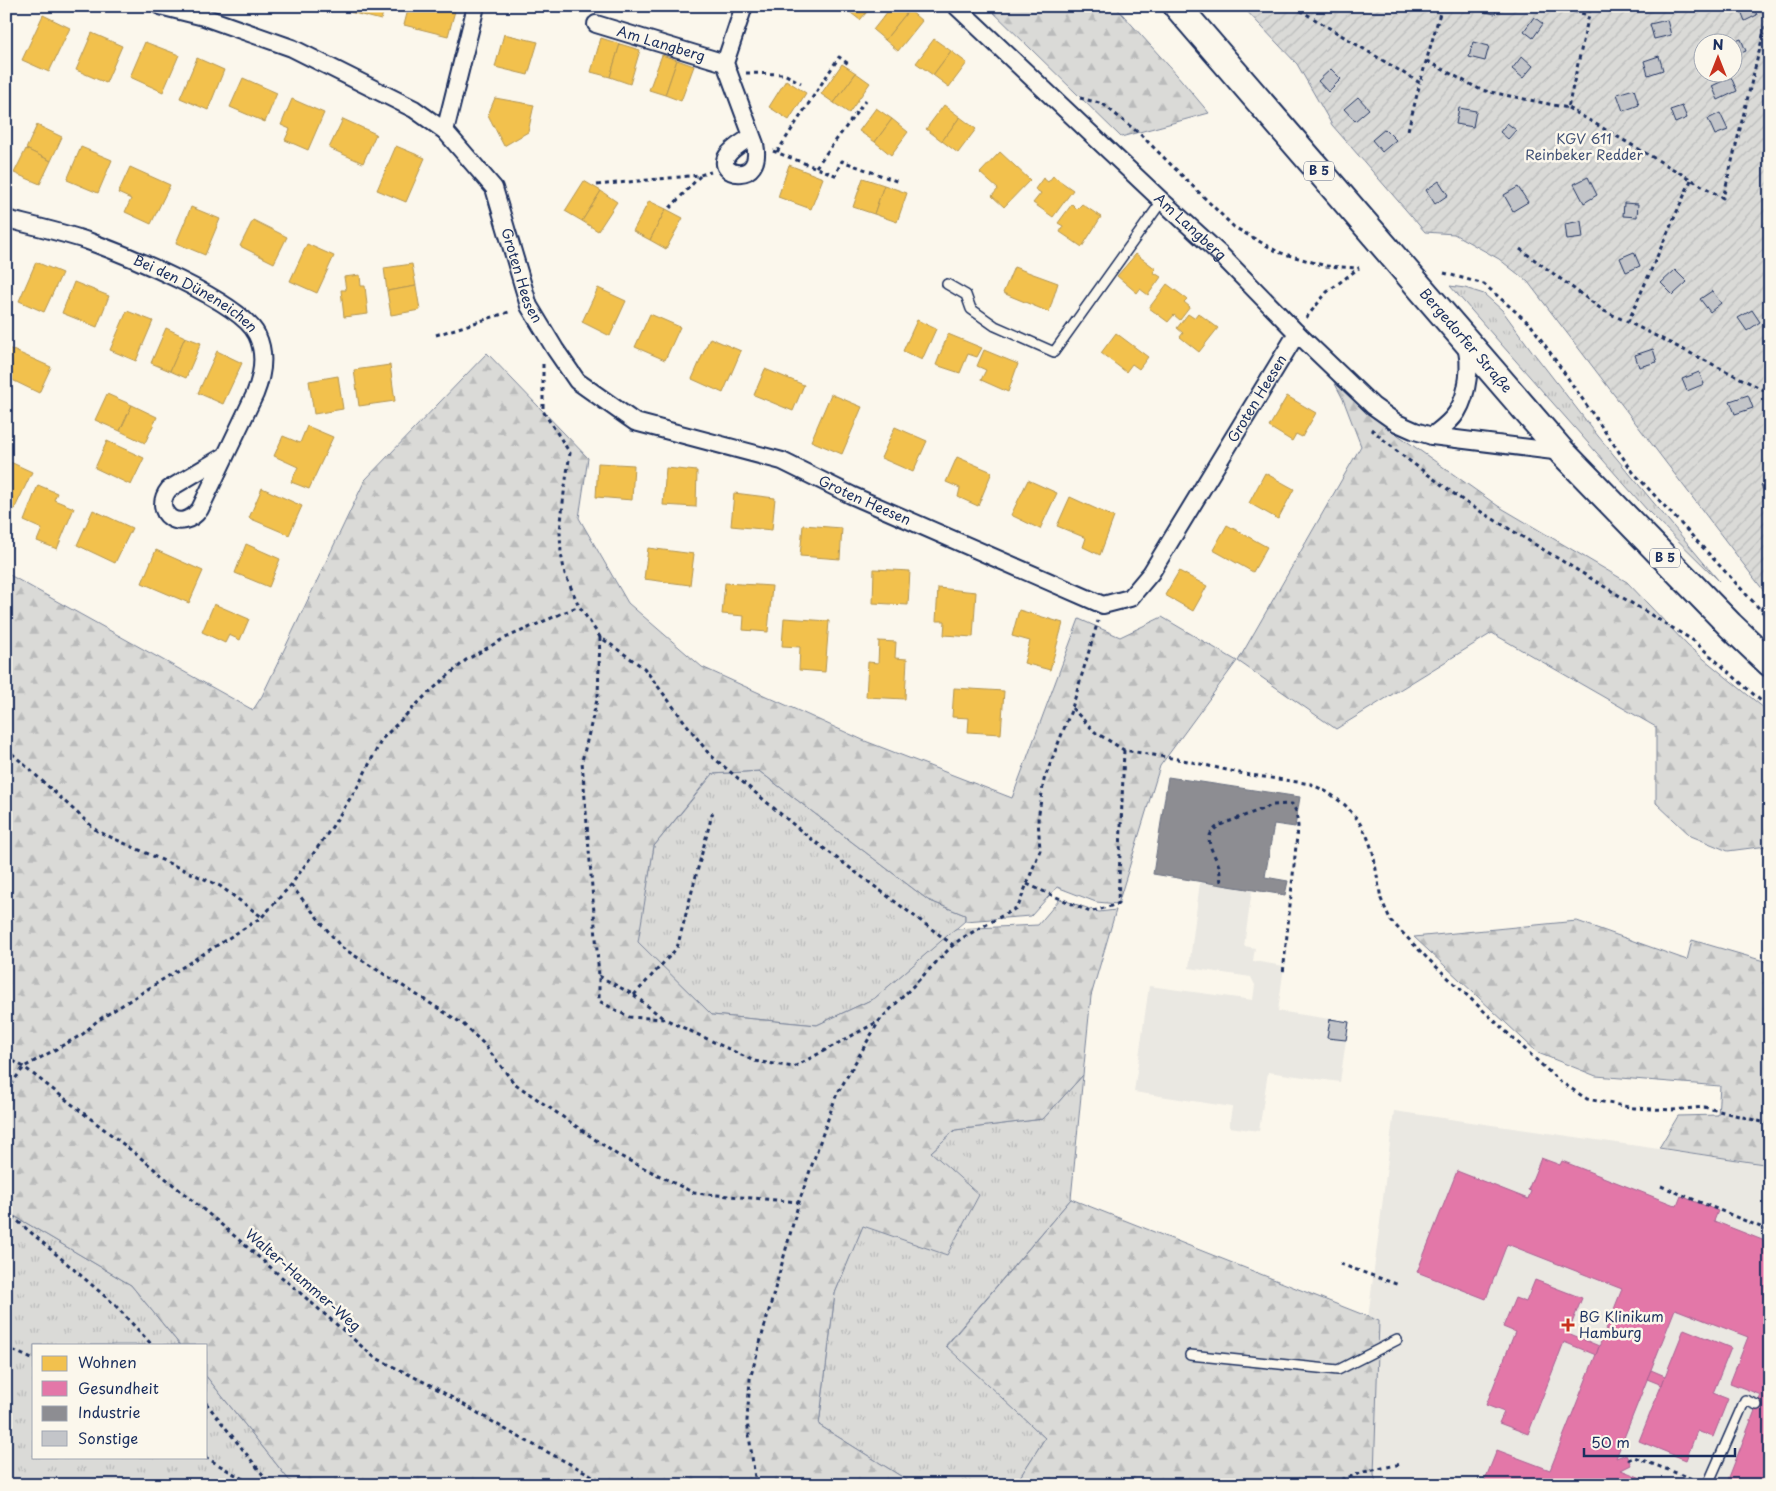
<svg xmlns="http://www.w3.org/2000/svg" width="1776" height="1491" font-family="'Playpen Sans',sans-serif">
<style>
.built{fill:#eae8e2}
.grass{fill:url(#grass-tufts);stroke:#7a849a}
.forest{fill:url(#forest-firs);stroke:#7a849a}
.garden{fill:url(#garden-furrows);stroke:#7a849a;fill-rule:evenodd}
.homes{fill:#f2c14e;stroke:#b29553}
.health{fill:#e377a8;stroke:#a76192}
.industry{fill:#8d8d92;stroke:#6b7182}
.building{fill:#c3c5c9;stroke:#1b2f5e}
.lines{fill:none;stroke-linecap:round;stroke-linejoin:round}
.lane-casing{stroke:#1b2f5e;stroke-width:12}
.street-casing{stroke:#1b2f5e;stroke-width:20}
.primary-casing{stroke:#1b2f5e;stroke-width:30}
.path{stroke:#1b2f5e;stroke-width:3;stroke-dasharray:4 4;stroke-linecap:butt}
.lane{stroke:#fbf7ec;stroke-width:9}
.street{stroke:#fbf7ec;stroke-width:16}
.primary{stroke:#fbf7ec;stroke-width:26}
.poi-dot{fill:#c8321e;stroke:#fbf7ec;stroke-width:2}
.labels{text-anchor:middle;stroke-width:5;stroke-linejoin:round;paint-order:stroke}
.shield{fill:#fbf7ec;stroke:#5e6b89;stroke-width:1}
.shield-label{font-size:12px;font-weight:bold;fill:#1b2f5e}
.street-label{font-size:14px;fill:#1b2f5e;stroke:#fbf7ec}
.park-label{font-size:14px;fill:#415176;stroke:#fbf7ec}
.poi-label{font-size:14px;fill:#1b2f5e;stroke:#fbf7ec;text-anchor:start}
</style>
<defs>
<pattern id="grass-tufts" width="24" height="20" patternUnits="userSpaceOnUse" patternTransform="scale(1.25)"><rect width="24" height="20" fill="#dadad7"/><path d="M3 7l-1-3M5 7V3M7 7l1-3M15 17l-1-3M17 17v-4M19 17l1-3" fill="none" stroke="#babbbb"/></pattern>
<pattern id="forest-firs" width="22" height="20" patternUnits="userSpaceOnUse" patternTransform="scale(1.25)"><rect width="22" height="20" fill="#dadad7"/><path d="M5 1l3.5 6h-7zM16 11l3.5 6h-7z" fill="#babbbb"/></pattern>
<pattern id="garden-furrows" width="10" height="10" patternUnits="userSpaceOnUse" patternTransform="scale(1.25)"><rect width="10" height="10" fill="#dadad7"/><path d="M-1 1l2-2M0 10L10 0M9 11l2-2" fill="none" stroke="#babbbb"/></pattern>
</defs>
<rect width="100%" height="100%" fill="#fbf7ec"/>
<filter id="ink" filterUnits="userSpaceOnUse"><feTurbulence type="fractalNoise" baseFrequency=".02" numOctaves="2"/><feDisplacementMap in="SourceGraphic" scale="10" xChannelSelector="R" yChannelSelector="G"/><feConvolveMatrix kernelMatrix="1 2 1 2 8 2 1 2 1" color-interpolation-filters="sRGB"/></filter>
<g filter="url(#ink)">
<!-- built -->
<g class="built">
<polygon points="1200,882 1252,890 1244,946 1255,948 1253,961 1284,966 1278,1011 1330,1019 1327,1038 1346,1040 1340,1082 1268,1072 1259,1131 1229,1127 1232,1107 1134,1092 1149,986 1253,1000 1255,985 1251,977 1189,968"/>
<polygon points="1394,1111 1770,1165 1770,1485 1347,1485"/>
</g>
<!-- grass -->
<g class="grass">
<polygon points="1450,286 1465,288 1484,294 1502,310 1532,351 1598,436 1719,581 1647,510"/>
<polygon points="759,771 928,900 965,915 965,921 875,998 817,1025 712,1015 637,942 654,846 713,774"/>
<polygon points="1083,1075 1071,1199 946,1345 1045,1438 1015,1485 915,1485 819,1425 835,1293 863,1225 931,1152 955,1130 1043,1119"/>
<polygon points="6,1211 131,1285 180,1345 34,1345 34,1457 206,1457 206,1376 289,1480 296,1485 6,1485"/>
</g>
<!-- forest -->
<g class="forest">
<polygon points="987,6 1115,6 1177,75 1209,113 1121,137"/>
<polygon points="487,353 588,458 579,518 628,603 702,667 865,741 1012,798 1079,619 1120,637 1162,617 1237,661 1160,766 1118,904 1096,902 1057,887 1031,916 965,921 965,915 928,900 759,771 712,774 654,846 638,942 712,1015 817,1025 875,998 955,929 1038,925 1060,899 1099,912 1116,910 1091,996 1083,1075 1043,1119 955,1130 931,1152 979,1195 947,1255 863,1226 835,1293 819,1425 915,1485 296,1485 289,1480 206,1376 206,1345 180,1345 131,1285 6,1211 6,573 253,710 262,696 365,480"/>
<polygon points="1333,380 1398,435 1498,506 1627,582 1688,646 1770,713 1770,847 1767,846 1728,851 1691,836 1656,803 1656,727 1492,633 1336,729 1238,661 1361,446 1343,399"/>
<polygon points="1577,921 1687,960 1692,940 1764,961 1770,966 1770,1165 1659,1148 1678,1116 1718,1115 1720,1086 1596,1076 1538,1053 1414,937"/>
<polygon points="1071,1199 1379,1321 1374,1475 1377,1485 1015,1485 1045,1438 946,1346"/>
</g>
<!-- garden -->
<path class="garden" d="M1242,6H1770V599L1528,282L1499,259L1454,234L1425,232L1332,125L1297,64ZM1704,42H1734V72H1704Z"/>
<!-- homes -->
<g class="homes">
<polygon points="352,6 385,6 381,20 350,12"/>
<polygon points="409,6 438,6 455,11 448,36 404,25"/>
<polygon points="850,6 872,6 860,20 847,10"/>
<polygon points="892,6 904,6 909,10 885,40 873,30"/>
<polygon points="909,10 922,21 898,51 885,40"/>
<polygon points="43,15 70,28 49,72 22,60"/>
<polygon points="92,33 122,46 106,83 76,70"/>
<polygon points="504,34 538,42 528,75 495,67"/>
<polygon points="601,38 620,44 610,77 591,72"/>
<polygon points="934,39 951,51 933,75 916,63"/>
<polygon points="145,42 179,55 163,92 130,77"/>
<polygon points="620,44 640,50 630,84 610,77"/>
<polygon points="951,51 967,63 949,87 933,75"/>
<polygon points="662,55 677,60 665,95 649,90"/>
<polygon points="197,58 224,70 208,110 180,98"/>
<polygon points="677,60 694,66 681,101 665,95"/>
<polygon points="842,64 856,73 834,103 821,94"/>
<polygon points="856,73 870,83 849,113 834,103"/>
<polygon points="243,78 277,93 265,122 230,107"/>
<polygon points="786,80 806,93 789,120 769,107"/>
<polygon points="495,98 534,105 528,132 504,146 488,115"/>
<polygon points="292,99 324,113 308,150 285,140 290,129 281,125"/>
<polygon points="944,105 960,117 942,141 926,129"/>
<polygon points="876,108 892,119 875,142 859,131"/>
<polygon points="960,117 976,129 958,153 942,141"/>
<polygon points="343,119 376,134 363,163 329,148"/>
<polygon points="892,119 908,132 891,155 875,142"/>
<polygon points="37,125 62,137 51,161 26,149"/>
<polygon points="396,146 425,158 406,202 377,190"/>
<polygon points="81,147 112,160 98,193 67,180"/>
<polygon points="26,149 51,161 40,184 14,173"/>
<polygon points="1000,152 1030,180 1004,207 992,196 998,189 980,173"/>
<polygon points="789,165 823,178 811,209 778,197"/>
<polygon points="130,167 170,185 151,224 125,212 131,199 118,193"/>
<polygon points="1053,176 1073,190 1053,217 1033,203 1041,193 1035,189 1043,178 1048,182"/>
<polygon points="863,178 884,185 874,214 853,207"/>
<polygon points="584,181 601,191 582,221 565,211"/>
<polygon points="884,185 907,193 897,222 874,214"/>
<polygon points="601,191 617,202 598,231 582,221"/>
<polygon points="649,201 666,209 650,240 633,231"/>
<polygon points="1072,204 1077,209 1082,204 1101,217 1082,247 1060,232 1063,226 1058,223"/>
<polygon points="191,207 220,219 205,255 176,243"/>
<polygon points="666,209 683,218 666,249 650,240"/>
<polygon points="253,220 287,237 274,263 240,246"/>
<polygon points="307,244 334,256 317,293 290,281"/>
<polygon points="1136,254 1156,269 1153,272 1161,277 1148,295 1140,289 1137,293 1117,276"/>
<polygon points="36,262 62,273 44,312 19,301"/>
<polygon points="412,264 416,286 387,291 384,268"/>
<polygon points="1014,267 1058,283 1049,312 1003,293"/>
<polygon points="360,275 361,286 365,286 368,314 344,317 341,290 346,290 344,277"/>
<polygon points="74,282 109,296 97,327 62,313"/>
<polygon points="1167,284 1187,299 1184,302 1190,307 1180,320 1174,315 1168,322 1149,308"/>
<polygon points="416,286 420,310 391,315 387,291"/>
<polygon points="598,288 626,301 610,336 582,322"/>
<polygon points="127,311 153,321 136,361 110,350"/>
<polygon points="1198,313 1218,328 1199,352 1180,337 1183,333 1177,328 1188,314 1194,318"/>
<polygon points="650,314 680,327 665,360 635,347"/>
<polygon points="917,320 936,329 922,360 903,351"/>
<polygon points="166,328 185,337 170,371 151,363"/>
<polygon points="1116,333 1148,357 1139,369 1132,364 1126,372 1101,353"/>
<polygon points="948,334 982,348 977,357 968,354 960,373 936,365"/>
<polygon points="185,337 201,343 186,378 170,371"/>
<polygon points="710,338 741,351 723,393 692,379"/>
<polygon points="6,347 51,367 39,393 6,377"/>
<polygon points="984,350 1018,364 1008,392 981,380 986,370 977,366"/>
<polygon points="217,351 242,363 223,404 198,393"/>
<polygon points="390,365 395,401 359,406 354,370"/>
<polygon points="765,369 804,385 793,411 754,395"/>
<polygon points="338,376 343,409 314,414 309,381"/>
<polygon points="107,394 132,405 120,431 95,420"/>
<polygon points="831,394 862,407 842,454 811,441"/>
<polygon points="1287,396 1316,413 1302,437 1296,434 1292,441 1269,427"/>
<polygon points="132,405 157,417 145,443 120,431"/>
<polygon points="307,426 333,437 309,489 291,482 298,467 274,456 283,436 300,443"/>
<polygon points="895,427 927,441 913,472 881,458"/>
<polygon points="107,441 144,458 131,485 95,468"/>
<polygon points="957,457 992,472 978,506 958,497 960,488 946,482"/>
<polygon points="6,460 32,472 14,510 6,506"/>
<polygon points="598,463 634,465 632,500 596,497"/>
<polygon points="666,468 697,471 696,507 663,505"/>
<polygon points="1265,473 1294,489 1278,519 1249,503"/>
<polygon points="1028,480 1057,493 1040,529 1011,515"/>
<polygon points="38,485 57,493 54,500 74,508 57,549 37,541 42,529 24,521"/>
<polygon points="262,488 302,506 289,535 249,518"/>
<polygon points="734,493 775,498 772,530 731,526"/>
<polygon points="1070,497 1114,517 1100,555 1083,547 1086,538 1057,526"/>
<polygon points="93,510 132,528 115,563 77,545"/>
<polygon points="803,525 842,528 840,559 800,556"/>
<polygon points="1227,525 1267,547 1253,572 1213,550"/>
<polygon points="246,544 280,559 269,587 235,573"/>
<polygon points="648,548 694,554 690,585 644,579"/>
<polygon points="156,550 203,571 189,603 142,583"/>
<polygon points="874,569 910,571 908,605 873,603"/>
<polygon points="1179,571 1207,586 1193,611 1165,595"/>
<polygon points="725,583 772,586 768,632 743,630 744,616 722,614"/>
<polygon points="938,588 976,592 973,637 944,635 945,621 936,621"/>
<polygon points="214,604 249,619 240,640 229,635 225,643 202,632"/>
<polygon points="1019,610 1063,623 1050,670 1024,663 1030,641 1012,636"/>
<polygon points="784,618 829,621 825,672 799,670 800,647 782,646"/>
<polygon points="879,641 896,642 895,658 907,659 905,699 866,697 868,662 878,663"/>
<polygon points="954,688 1004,691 1001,734 968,732 969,718 952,717"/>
</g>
<!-- health -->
<g class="health">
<polygon points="1541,1158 1560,1165 1562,1161 1677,1206 1681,1196 1718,1211 1714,1221 1770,1243 1770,1485 1726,1485 1761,1395 1730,1383 1748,1337 1675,1309 1616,1458 1626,1454 1631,1465 1621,1470 1659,1485 1483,1485 1497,1450 1550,1470 1622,1289 1507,1244 1486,1299 1417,1272 1457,1171 1528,1199 1531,1191 1528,1190"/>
<polygon points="1535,1280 1582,1298 1568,1333 1599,1346 1596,1355 1564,1342 1528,1434 1499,1423 1504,1412 1486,1405 1515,1332 1503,1327 1515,1298 1526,1302"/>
<polygon points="1684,1329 1731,1348 1713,1393 1728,1399 1713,1437 1697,1431 1686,1460 1639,1441"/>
<polygon points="1651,1370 1665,1376 1662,1385 1647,1379"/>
</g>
<!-- industry -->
<polygon class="industry" points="1168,777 1300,797 1295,827 1274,824 1265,877 1288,881 1285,895 1153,874"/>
<!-- building -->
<g class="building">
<polygon points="1482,6 1497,6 1495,14 1481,11"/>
<polygon points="1739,6 1753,6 1757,15 1745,21"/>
<polygon points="1534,17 1543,24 1533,38 1524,31"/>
<polygon points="1667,20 1671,35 1654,39 1650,24"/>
<polygon points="1741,39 1746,51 1734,56 1733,42"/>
<polygon points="1473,42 1489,46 1485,61 1469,57"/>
<polygon points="1522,56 1533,66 1523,78 1512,69"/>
<polygon points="1659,56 1663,70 1648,75 1644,61"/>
<polygon points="1331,69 1341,79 1328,92 1318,81"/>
<polygon points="1731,77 1737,91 1718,100 1712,86"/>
<polygon points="1634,89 1639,105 1623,111 1617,94"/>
<polygon points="1358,97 1369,109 1355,121 1344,109"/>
<polygon points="1682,106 1687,118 1675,123 1670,110"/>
<polygon points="1459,108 1476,111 1473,127 1456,124"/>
<polygon points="1720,113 1728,130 1715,135 1708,119"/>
<polygon points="1507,123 1516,130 1508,139 1500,132"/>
<polygon points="1385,129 1396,140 1382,152 1372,140"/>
<polygon points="1588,177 1597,195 1584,203 1574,184"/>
<polygon points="1439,181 1448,195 1435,204 1426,190"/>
<polygon points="1518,187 1528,202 1513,211 1504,195"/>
<polygon points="1624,203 1638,204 1637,217 1623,216"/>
<polygon points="1581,221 1583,238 1567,240 1565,224"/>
<polygon points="1634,252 1640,266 1626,272 1620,258"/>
<polygon points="1675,270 1687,282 1673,295 1661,283"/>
<polygon points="1712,291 1721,303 1710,312 1700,299"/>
<polygon points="1752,310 1760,322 1747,331 1738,318"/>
<polygon points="1653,349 1657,362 1639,367 1635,355"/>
<polygon points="1699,372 1704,384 1687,391 1682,379"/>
<polygon points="1748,395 1753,408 1735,414 1730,401"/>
<polygon points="1770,479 1770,497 1768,498 1761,485"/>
<polygon points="1330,1019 1349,1022 1346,1040 1327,1038"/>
</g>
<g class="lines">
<defs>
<g id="lane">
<polyline points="947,284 966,295 971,309 995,326 1054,352 1162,201"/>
<polyline points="1190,1355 1338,1370 1397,1340"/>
<polyline points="1708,1484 1745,1400 1757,1405"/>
</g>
<g id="street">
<path id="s1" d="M160,6L204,17L292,48L414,109L445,131L494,188L529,306L555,349L577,381L635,422L782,461L851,495L1103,605L1130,598L1151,573L1297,333"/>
<path d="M744,6L725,63L755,144C764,186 714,176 727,156C733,147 744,142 752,136"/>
<path id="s2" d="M956,6L1162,201L1220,254L1297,333L1373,406L1397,423L1415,431L1432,436L1562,452"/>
<path id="s3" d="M596,24L725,63"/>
<polyline points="445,131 476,6"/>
<path id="s4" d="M6,219C34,226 61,232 88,241C124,254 241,301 257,335C266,354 263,374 255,394L200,509C181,535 150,513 169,489L226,455"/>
<path d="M1432,436C1441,429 1451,422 1457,412C1468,394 1472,363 1465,344"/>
</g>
<g id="primary">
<path id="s5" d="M1177,6L1562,452L1730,625L1770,663"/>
</g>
</defs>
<!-- lane casing -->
<use href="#lane" class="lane-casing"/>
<!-- street casing -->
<use href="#street" class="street-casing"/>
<!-- primary casing -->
<use href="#primary" class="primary-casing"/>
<!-- path -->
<g class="path">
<polyline points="917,6 922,11"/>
<polyline points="1293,6 1420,83 1442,6"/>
<polyline points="1550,6 1589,15"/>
<polyline points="1427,61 1481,90 1568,108 1591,6"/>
<polyline points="746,73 784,74 801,83"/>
<polyline points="1080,98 1103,104 1141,135 1234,227 1278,252 1326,266 1359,268"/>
<polyline points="1568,108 1723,198 1770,7"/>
<polyline points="1408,130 1420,83"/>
<polyline points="773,151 835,175 842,161 899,182"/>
<polyline points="777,152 839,57 850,65"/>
<polyline points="816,167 866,100"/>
<polyline points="1691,180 1628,322 1770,393"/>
<polyline points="597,185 700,175 711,172"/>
<polyline points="670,208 700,176"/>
<polyline points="1520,249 1604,311 1628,322"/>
<polyline points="1444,273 1484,284 1531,325 1633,472 1770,620"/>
<polyline points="1306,318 1327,292 1359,268"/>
<polyline points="436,335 512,311"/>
<polyline points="543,364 543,411 570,453 564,493 560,532 561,554 565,574 579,606 600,637 644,668 709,754 806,835 953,945 962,938 1018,907 1040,850 1038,819 1044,780 1072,708 1098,621"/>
<polyline points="1371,429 1399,453 1465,502 1694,641 1770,709"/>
<polyline points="1761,610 1770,594"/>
<polyline points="600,637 598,696 582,761 599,976 599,1001 629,1017 665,1019 754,1061 794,1067 879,1021"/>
<polyline points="1072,708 1095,732 1124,750 1183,760 1244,774 1311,784 1329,793 1345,805 1358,820 1367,836 1373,852 1381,899 1391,921 1428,959 1558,1080 1587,1099 1634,1108 1672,1110 1704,1107 1770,1124"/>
<polyline points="6,748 97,831 220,886 262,917"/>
<path d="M1221,882C1220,877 1220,871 1219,866C1213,850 1200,837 1220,825L1273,805L1292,804L1296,811L1298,826L1283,974"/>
<polyline points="1027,884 1090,912 1118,904 1124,750"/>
<polyline points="291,885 341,947 463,1024 483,1043 514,1083 616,1154 694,1193 799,1202"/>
<polyline points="599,976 634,995 664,1019"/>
<polyline points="634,995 677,948 713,811"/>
<polyline points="6,1057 24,1067 136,1154 216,1220 374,1357 434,1387 515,1435 610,1485"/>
<polyline points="6,1091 24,1067 83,1034 97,1021 262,917 291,885 330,830 358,786 382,739 425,696 466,660 503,639 579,606"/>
<polyline points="1661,1186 1770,1231"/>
<polyline points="6,1211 114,1304 152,1345"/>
<polyline points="1340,1264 1399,1285"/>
<polyline points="6,1347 34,1360"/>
<polyline points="206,1403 271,1485"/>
<polyline points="205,1457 253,1485"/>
<polyline points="1628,1460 1634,1457 1695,1480"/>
<polyline points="756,1485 747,1421 750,1379 799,1202 836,1096 879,1021 953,945"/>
<polyline points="1326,1485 1364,1472 1401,1464"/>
</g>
<!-- lane -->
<use href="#lane" class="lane"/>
<!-- street -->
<use href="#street" class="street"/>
<!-- primary -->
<use href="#primary" class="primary"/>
</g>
</g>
<!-- markers -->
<path class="poi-dot" d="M1565.5 1317.5h5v5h5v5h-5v5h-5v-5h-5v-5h5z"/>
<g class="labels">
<!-- shield labels -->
<g class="shield">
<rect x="1304" y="161.5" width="30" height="19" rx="4"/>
<rect x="1650" y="548.5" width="30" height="19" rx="4"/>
</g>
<g class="shield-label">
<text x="1319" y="175">B 5</text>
<text x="1665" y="562">B 5</text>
</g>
<!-- street labels -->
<g class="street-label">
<text dy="5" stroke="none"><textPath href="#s3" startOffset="68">Am Langberg</textPath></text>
<text dy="5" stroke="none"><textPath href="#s2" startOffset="322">Am Langberg</textPath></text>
<text dy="5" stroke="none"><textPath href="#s1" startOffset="480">Groten Heesen</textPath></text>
<text dy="5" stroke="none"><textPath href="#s4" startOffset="205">Bei den Düneneichen</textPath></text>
<text dy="5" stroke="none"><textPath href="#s5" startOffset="442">Bergedorfer Straße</textPath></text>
<text dy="5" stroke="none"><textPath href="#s1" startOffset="1440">Groten Heesen</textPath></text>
<text dy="5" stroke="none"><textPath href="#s1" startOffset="915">Groten Heesen</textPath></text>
<text transform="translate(303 1280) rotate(41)" y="5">Walter-Hammer-Weg</text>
</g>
<!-- park labels -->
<g class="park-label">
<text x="1584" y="144">KGV 611<tspan x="1584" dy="16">Reinbeker Redder</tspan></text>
</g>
<!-- poi labels -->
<g class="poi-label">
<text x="1579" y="1322">BG Klinikum<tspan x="1579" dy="16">Hamburg</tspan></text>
</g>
</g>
<!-- margin -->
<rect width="1776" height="1491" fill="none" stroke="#fbf7ec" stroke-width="25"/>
<rect x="12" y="12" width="1751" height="1466" fill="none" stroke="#1b2f5e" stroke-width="2" filter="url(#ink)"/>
<!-- legend -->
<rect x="32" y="1344" width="175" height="115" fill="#fbf7ec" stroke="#a1a7b3"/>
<rect x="42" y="1356" width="25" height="15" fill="#f2c14e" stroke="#a1a7b3"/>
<text x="78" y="1368" font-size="15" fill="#1b2f5e">Wohnen</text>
<rect x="42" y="1381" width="25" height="15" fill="#e377a8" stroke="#a1a7b3"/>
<text x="78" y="1394" font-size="15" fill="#1b2f5e">Gesundheit</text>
<rect x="42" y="1406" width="25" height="15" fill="#8d8d92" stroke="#a1a7b3"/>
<text x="78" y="1418" font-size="15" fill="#1b2f5e">Industrie</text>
<rect x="42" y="1431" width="25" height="15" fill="#c3c5c9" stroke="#a1a7b3"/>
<text x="78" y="1444" font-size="15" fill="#1b2f5e">Sonstige</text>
<!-- north arrow -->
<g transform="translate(1718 58)"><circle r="24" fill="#fbf7ec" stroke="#a1a7b3"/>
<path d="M0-4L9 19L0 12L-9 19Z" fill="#c8321e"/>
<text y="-8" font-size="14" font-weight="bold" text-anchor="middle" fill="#1b2f5e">N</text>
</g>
<!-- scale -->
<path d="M1584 1448v8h151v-8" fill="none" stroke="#1b2f5e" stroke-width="2.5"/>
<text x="1591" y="1448" font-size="15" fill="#1b2f5e" stroke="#fbf7ec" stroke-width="4" paint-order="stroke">50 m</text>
</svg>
